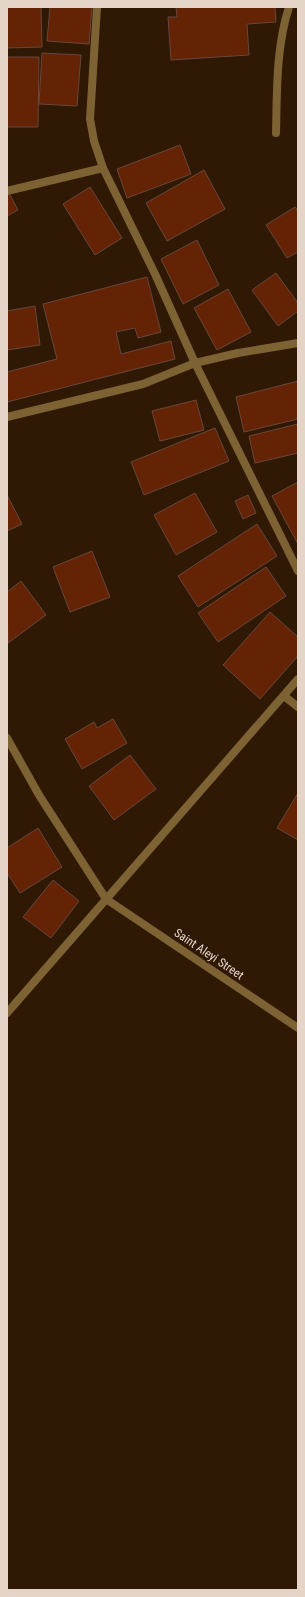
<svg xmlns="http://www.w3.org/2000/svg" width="305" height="1597" font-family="'Roboto Condensed',sans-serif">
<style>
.building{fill:#652305;stroke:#67473c}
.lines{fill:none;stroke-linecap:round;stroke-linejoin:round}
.minor{stroke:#7d6233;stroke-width:8}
.labels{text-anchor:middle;stroke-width:4;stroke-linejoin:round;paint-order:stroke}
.street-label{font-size:12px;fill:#e5d5c9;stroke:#2f1904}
</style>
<rect width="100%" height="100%" fill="#2f1904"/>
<!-- building -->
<g class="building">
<polygon points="7,7 41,7 42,47 7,48"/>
<polygon points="50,7 92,7 89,44 47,41"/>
<polygon points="176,7 275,7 276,22 247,24 249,55 171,60 168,17 177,17"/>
<polygon points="42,53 81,55 77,106 39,104"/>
<polygon points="7,57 39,57 38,127 7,127"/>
<polygon points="180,145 191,174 127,198 117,169"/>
<polygon points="204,170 225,209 167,241 146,203"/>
<polygon points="90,187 122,238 95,255 63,204"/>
<polygon points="7,193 9,193 18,210 7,216"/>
<polygon points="295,207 298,211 298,252 287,258 266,225"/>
<polygon points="197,240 219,285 183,304 161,259"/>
<polygon points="276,273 298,303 298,311 278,326 252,290"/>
<polygon points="147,277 161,332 138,338 135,328 116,332 121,354 171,341 175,359 7,402 7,372 57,359 43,304"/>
<polygon points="228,289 251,332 217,350 194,308"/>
<polygon points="35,306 40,345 7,350 7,311"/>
<polygon points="298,381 298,419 244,432 236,397"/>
<polygon points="196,400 204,430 160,441 152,411"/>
<polygon points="298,424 298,453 255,463 249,436"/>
<polygon points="215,428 229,461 144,495 131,462"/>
<polygon points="298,482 298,544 272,496"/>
<polygon points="195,493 217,532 176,555 154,515"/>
<polygon points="7,495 22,524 7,531"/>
<polygon points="248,495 256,513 243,519 235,501"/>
<polygon points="257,524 277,556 198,607 178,576"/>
<polygon points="92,551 110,597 70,612 53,567"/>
<polygon points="266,567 286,596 218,642 198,613"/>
<polygon points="21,581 46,615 8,643 7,592"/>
<polygon points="270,612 298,637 298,656 260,699 223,665"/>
<polygon points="113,719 127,743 82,769 65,739 94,722 97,728"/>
<polygon points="130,755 156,789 114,820 89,786"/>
<polygon points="298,793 298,840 277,828"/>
<polygon points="38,828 62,867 20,893 7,873 7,848"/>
<polygon points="53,880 79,901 51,938 23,917"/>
</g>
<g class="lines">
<!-- minor -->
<g class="minor">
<polyline points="97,7 90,119 94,141 103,168 155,274 195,363 298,571"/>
<path d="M276,133C277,92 276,47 289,7"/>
<polyline points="7,191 103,168"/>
<polyline points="7,417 143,384 195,363 238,353 298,343"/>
<polyline points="284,696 298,707"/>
<polyline points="7,738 39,795 106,899 298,1028"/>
<polyline points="7,1013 298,679"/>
</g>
</g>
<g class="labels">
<!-- street labels -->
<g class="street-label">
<text transform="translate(209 954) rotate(34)" y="4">Saint Aleyi Street</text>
</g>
</g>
<!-- border -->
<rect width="305" height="1597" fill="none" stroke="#e5d5c9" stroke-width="16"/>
</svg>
